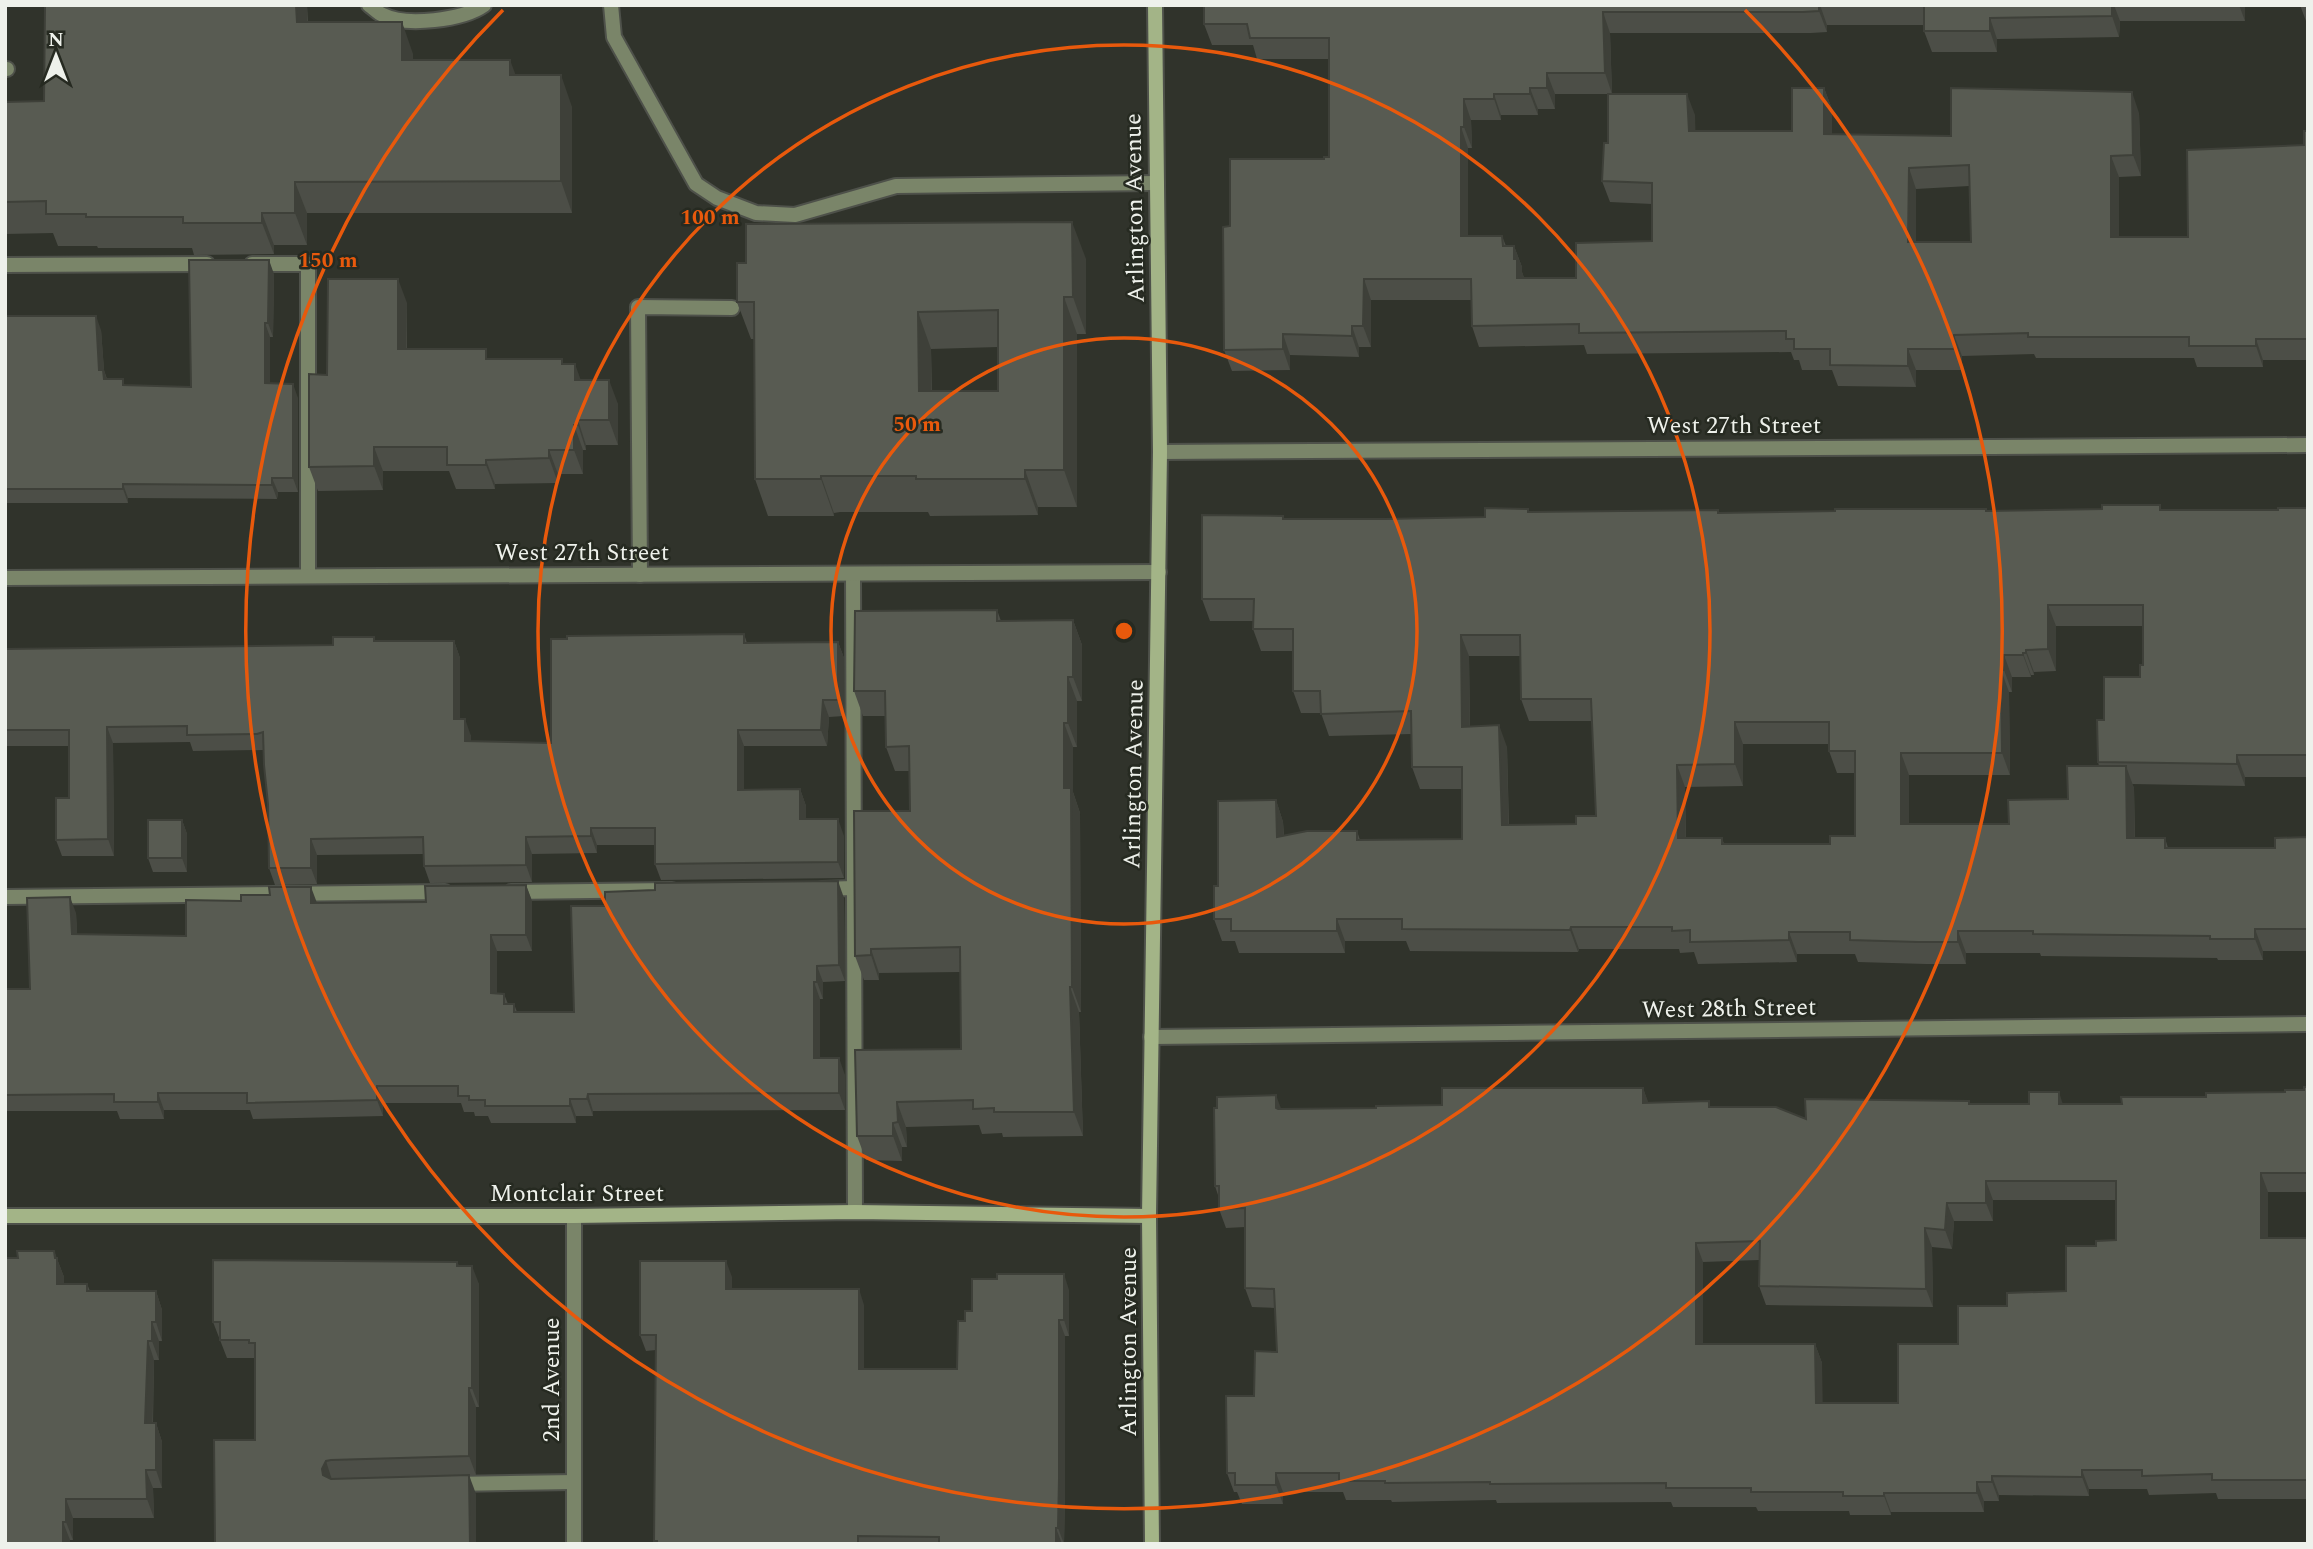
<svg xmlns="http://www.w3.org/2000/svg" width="2313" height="1549" font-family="Spectral,serif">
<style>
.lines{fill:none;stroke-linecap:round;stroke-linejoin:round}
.lane-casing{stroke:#4e514a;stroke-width:18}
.street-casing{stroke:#4e514a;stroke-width:18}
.secondary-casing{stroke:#4e514a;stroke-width:18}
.lane{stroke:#7a8569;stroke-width:14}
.street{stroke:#7a8569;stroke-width:14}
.secondary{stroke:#a3b487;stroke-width:14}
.wall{fill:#4c4e47;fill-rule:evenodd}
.shaded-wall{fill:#3e4039}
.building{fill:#585b52;stroke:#3e4039;stroke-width:2;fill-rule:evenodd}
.ring{fill:none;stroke:#e8590c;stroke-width:3.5}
.labels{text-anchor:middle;stroke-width:5;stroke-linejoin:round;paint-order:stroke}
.street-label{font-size:24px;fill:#eef1eb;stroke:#262a21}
.centre{fill:#e8590c;stroke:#262a21;stroke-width:3.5}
.ring-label{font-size:21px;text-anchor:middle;font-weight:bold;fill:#e8590c;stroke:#262a21;stroke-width:5;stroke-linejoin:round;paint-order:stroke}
</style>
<rect width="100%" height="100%" fill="#30332b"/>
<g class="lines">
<defs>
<g id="lane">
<path d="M369,5C374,8 378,13 383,15C406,27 463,20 484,5"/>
<polyline points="611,5 614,37 696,184 717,198 756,213 795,215 896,186 1157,183"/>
<polyline points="5,69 7,69"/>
<polyline points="252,264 308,264 308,576"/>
<polyline points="5,265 207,264"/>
<polyline points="853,574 855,1212"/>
<polyline points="640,575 638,307 732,308"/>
<polyline points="822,889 853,888"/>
<polyline points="511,892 672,890"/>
<polyline points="5,897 445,892"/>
<polyline points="453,1484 574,1482"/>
</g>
<g id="street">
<polyline points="1160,452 2308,445"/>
<polyline points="5,578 1159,572"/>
<polyline points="1151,1037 2308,1024"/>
<polyline points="574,1544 574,1216"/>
</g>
<g id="secondary">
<polyline points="5,1216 574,1216 855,1212 1149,1216"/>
<polyline points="1152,1544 1149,1216 1160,452 1155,5"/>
</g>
</defs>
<!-- lane casing -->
<use href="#lane" class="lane-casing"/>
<!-- street casing -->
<use href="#street" class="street-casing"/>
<!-- secondary casing -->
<use href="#secondary" class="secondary-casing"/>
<!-- lane -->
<use href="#lane" class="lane"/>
<!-- street -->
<use href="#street" class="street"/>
<!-- secondary -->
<use href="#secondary" class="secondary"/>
</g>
<!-- wall -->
<g class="wall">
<polygon points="45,5 307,5 308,22 413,54 413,60 515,75 572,107 572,213 307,213 307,245 274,245 274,254 194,255 192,248 98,248 97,246 58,246 53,233 5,234 5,102 44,101"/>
<path d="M1204,5H2245V21H2120L2119,37L1997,39V52H1932L1924,31V25H1827V32L1811,33H1610L1612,94L1695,115V131H1792L1824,88L1832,109V134L1951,136L2139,113L2141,176L2119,177V237H2188L2304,145L2308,131V360H2263V367H2197L2194,358H2036L2034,354L1962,356V370H1916V387L1838,386L1832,370H1802L1799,360H1794L1791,352L1587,354L1584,345L1479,347L1472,326L1471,300H1371V347H1359V357L1290,355V370L1232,371L1224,350L1230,226L1324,159L1329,157V59H1257L1253,45H1212L1204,24ZM1555,94H1608V143L1602,181L1610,202L1652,204V241L1576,278H1524L1522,272V267L1514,246H1506L1502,236H1468V148H1472L1471,120H1501V115H1538V109H1555ZM1969,186L1971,242H1916V189Z"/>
<polygon points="2300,5 2308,5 2308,21 2306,21"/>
<path d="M1086,259V334H1077V507H1038V515L930,516L928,512H840L834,513V516H768L755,479L754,339H751L737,302ZM998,347V391H932L931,349Z"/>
<polygon points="274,274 273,337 270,337 270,383 298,398 298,492 278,492 277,499 128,498 128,503 5,503 5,316 101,330 104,370 107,379 126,385 191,387"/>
<polygon points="407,303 407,349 490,359 564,364 580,380 618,404 618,445 586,445 586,450 583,450 583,474 558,474 558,483 495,484 495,489 456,489 449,471 383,471 383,490 318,491 309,467 327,375"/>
<path d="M2308,508V777H2245V786L2132,784L2134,788L2135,838H2165L2168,848H2275L2308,837V951H2263V960H2218L2217,958L2041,956L2040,953H1966V964H1926L1858,962L1855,954H1797V962L1698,964L1694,952L1680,953L1679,949H1579L1578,952L1410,951L1406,941H1345V953H1239L1235,941H1222L1214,919L1218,886L1276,800L1283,822L1284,835L1357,831L1360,840L1462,839V789H1420L1412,767L1411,734L1329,736L1321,713H1301L1293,691V651H1261L1253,629V621H1210L1202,599L1283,519H1385L1485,517L1529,512L1719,513L1986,509L1987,511L2278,510ZM2056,626H2143V665L2140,677L2098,762L2099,766L2068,799L2009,824H1909V775H2010L2009,692H2012V677H2031V675H2034V672L2056,671ZM1469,656H1521V699L1529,721H1592L1596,816L1576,824L1509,825L1507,747L1470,727ZM1743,744H1829V751L1837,773H1855V836L1830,844H1724L1722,838H1686L1685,787L1743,786Z"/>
<polygon points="997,610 1001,621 1073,620 1082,645 1082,701 1077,701 1077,747 1073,747 1073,792 1080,813 1081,1012 1079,1012 1083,1136 1003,1137 1002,1133 982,1134 979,1125 906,1127 907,1147 902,1147 902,1161 866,1160 857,1136 961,1049 960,972 879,973 879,980 864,980 855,956 910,811 909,771 895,771 886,747 886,716 863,716 854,691"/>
<polygon points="744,634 747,643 838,642 844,658 844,716 829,717 827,746 744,746 744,790 800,789 806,806 806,819 844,836 844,878 661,880 655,864 655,845 597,845 597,853 532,854 532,882 430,883 424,866 424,854 317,855 317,884 275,885 269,868 268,804 263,750 193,751 190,742 113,743 114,856 62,856 56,840 69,798 69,746 5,746 5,649 333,645 374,637 375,641 454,641 460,658 460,719 471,736 471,741 551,743"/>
<polygon points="182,820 187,834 187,872 153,872 148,858"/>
<polygon points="526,885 532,901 532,951 497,951 497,994 504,994 508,1004 514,1004 517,1012 574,1012 605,906 844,898 845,981 823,982 823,999 820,999 820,1058 845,1075 845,1110 593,1111 593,1116 576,1116 576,1123 491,1123 488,1116 475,1116 474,1112 464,1112 461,1103 383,1103 383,1116 253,1119 250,1110 164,1110 164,1119 120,1119 117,1111 5,1111 5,989 30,989 76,913 77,934 186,936 317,903 426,902"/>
<path d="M2308,1087V1192H2268V1238H2308V1499H2218L2216,1493L2149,1495L2147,1489H2089V1496L1999,1495V1501H1984V1512H1891V1515H1850L1849,1511H1758L1756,1507H1673L1671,1502L1497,1503L1496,1500L1392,1502L1391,1500H1346L1343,1492H1283V1504H1242L1237,1492H1234L1227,1473L1254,1396L1277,1352L1275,1308L1252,1307L1245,1288V1227L1226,1228L1219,1209V1198L1215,1186L1217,1108H1376L1442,1105L1643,1088L1648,1103L1711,1107L1806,1119L1970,1104H2122L2285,1092L2304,1090ZM1993,1200H2116V1240L2096,1246L2066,1291L2007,1306L1958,1344L1898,1403H1822V1363L1815,1344H1703V1262L1759,1260V1286L1766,1305L1933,1307L1932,1247L1952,1249L1954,1221H1993Z"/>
<polygon points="54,1251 64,1277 64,1284 87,1284 90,1291 156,1291 162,1310 162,1341 159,1341 159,1360 154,1360 153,1423 156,1423 162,1442 162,1488 153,1488 154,1518 73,1518 73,1540 70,1540 70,1544 5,1544 18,1258"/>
<polygon points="457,1262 459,1266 479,1284 479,1407 476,1407 476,1475 337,1479 476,1494 476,1544 215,1544 255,1440 255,1358 227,1358 213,1322"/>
<polygon points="732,1277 732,1289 864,1305 864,1369 957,1369 965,1321 972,1311 1069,1290 1069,1336 1065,1336 1065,1495 1064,1544 655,1544 654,1541 656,1350 646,1351 640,1335"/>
</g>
<!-- shaded-wall -->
<g class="shaded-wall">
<polygon points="296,5 307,5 308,54 297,22"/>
<polygon points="1820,5 1827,25 1827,32 1819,11"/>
<polygon points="2112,5 2114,5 2120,21 2119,37 2112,16"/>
<polygon points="2239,5 2245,5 2245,21"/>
<polygon points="1603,12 1610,33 1612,94 1605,73"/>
<polygon points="1990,18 1997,39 1997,52 1990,31"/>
<polygon points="402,22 413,54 413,92 402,60"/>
<polygon points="510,60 522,92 510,75"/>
<polygon points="1547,73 1555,94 1555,109 1547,88"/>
<polygon points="561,75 572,107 572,213 561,181"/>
<polygon points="1530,88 1538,109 1538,115 1530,94"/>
<polygon points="1824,88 1832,109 1832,155 1824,134"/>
<polygon points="2132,92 2139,113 2141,176 2133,155"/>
<polygon points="1494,94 1501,115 1501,120 1494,99"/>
<polygon points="1687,94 1695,115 1696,152 1689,131"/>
<polygon points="1464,99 1471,120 1472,148 1464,127"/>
<polygon points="1461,127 1468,148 1468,257 1461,236"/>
<polygon points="2111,156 2119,177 2119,258 2111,237"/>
<polygon points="1909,168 1916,189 1916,263 1908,242"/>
<polygon points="295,182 307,213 307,245 295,213"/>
<polygon points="262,213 274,245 274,254 262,223"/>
<polygon points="1072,222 1086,259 1086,334 1073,297"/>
<polygon points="1514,246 1522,267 1522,272 1525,280 1517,278 1514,259"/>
<polygon points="269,260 274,274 273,337 268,323"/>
<polygon points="398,279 407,303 406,373 398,349"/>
<polygon points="1364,279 1371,300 1371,347 1363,326"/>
<polygon points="1064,297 1077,334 1077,507 1064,470"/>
<polygon points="918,312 931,349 932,428 919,391"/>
<polygon points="96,316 101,330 104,370 108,384 109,393 99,370"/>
<polygon points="265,323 270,337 270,397 265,383"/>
<polygon points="1352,326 1359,347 1359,357 1352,336"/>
<polygon points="1283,334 1290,355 1290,370 1283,349"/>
<polygon points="1954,335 1962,356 1962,370 1954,349"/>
<polygon points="2256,339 2263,360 2263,367 2256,346"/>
<polygon points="1908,349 1916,370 1916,387 1908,366"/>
<polygon points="575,364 584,389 575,380"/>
<polygon points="609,380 618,404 618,445 609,420"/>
<polygon points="293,384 298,398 298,492 293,478"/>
<polygon points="578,420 586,445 586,450 578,425"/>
<polygon points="574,425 583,450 583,474 574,450"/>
<polygon points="374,447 383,471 383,490 374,466"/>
<polygon points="549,450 558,474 558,483 549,458"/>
<polygon points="486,460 495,484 495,489 486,465"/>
<polygon points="1025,470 1038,507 1038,515 1025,479"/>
<polygon points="821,476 834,513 834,516 821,479"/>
<polygon points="272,478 278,492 277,499 272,485"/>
<polygon points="123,484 128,498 128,503 123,489"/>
<polygon points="2048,605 2056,626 2056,671 2048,649"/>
<polygon points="1073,620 1082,645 1082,701 1073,677"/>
<polygon points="1461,635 1469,656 1470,749 1462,727"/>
<polygon points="454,641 460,658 460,736 454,719"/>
<polygon points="838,642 844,658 844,716 838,700"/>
<polygon points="2026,650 2034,672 2034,675 2026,653"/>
<polygon points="2023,653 2031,675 2031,677 2023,655"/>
<polygon points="2004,655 2012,677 2012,692 2004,670"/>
<polygon points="2001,670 2009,692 2010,775 2002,753"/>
<polygon points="1068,677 1077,701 1077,747 1068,723"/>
<polygon points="823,700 829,717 827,746 821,730"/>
<polygon points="465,719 471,736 471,757 465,741"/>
<polygon points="1735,722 1743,744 1743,786 1735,764"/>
<polygon points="1064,723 1073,747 1073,792 1080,813 1081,1012 1072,987 1064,788"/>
<polygon points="1499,725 1507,747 1509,847 1502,825"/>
<polygon points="107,727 113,743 114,856 108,839"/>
<polygon points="738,730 744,746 744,807 738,790"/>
<polygon points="1901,753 1909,775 1909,846 1901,824"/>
<polygon points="2237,755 2245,777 2245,786 2237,764"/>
<polygon points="1677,765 1685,787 1686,860 1678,838"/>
<polygon points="2126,766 2134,788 2135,860 2127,838"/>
<polygon points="800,789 806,806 806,836 800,819"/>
<polygon points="1276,800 1283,822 1285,858 1277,837"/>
<polygon points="838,819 844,836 844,878 838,862"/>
<polygon points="182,820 187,834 187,872 182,858"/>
<polygon points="591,828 597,845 597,853 591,836"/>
<polygon points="526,837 532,854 532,882 526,865"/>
<polygon points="311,839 317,855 317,884 311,868"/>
<polygon points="838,881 844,898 845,981 839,965"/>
<polygon points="526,885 532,901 532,951 526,935"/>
<polygon points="311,887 317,903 311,903"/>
<polygon points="70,897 76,913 78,951 72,934"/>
<polygon points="1337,919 1345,941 1345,953 1337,931"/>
<polygon points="1571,927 1579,949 1578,952 1570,930"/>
<polygon points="2255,929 2263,951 2263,960 2255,939"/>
<polygon points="1958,931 1966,953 1966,964 1958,942"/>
<polygon points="1789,932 1797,954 1797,962 1789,940"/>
<polygon points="491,935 497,951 497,1010 491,993"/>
<polygon points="871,949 879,973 879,980 871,955"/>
<polygon points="817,966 823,982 823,999 817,982"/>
<polygon points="814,982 820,999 820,1075 814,1058"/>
<polygon points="1070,987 1079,1012 1083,1136 1074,1112"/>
<polygon points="839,1058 845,1075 845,1110 839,1093"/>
<polygon points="377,1086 383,1103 383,1116 377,1100"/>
<polygon points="1643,1088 1650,1107 1643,1103"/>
<polygon points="2059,1092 2065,1111 2059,1104"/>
<polygon points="158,1093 164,1110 164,1119 158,1102"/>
<polygon points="588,1094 593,1111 593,1116 587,1099"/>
<polygon points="1276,1095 1283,1114 1276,1108"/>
<polygon points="570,1099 576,1116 576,1123 570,1106"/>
<polygon points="897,1102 906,1127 907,1147 898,1122"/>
<polygon points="893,1123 902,1147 902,1161 893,1136"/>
<polygon points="2261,1173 2268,1192 2268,1256 2261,1238"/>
<polygon points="1986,1181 1993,1200 1993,1221 1986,1203"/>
<polygon points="1947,1203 1954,1221 1952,1249 1945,1230"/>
<polygon points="1925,1228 1932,1247 1933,1307 1926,1289"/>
<polygon points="1696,1243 1703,1262 1703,1363 1696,1344"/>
<polygon points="54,1251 64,1277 64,1303 57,1284"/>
<polygon points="726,1261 732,1277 732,1305 726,1289"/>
<polygon points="472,1266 479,1284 479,1407 472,1388"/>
<polygon points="1064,1274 1069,1290 1069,1336 1064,1320"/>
<polygon points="859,1289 864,1305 864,1384 859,1369"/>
<polygon points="156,1291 162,1310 162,1341 156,1322"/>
<polygon points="1059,1320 1065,1336 1065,1495 1064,1544 1058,1528"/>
<polygon points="152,1322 159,1341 159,1360 152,1341"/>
<polygon points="148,1341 154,1360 152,1442 145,1423"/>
<polygon points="1815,1344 1822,1363 1823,1421 1816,1403"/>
<polygon points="469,1388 476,1407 476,1475 469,1456"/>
<polygon points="156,1423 162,1442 162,1488 156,1470"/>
<polygon points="326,1461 332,1480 328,1488 322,1469"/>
<polygon points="146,1470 153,1488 154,1518 147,1499"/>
<polygon points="2082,1470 2089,1489 2089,1496 2082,1477"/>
<polygon points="1276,1473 1283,1492 1283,1504 1276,1485"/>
<polygon points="469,1475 476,1494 476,1544 470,1544"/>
<polygon points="1992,1476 1999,1495 1999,1501 1992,1482"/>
<polygon points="1977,1482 1984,1501 1984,1512 1977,1493"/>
<polygon points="1884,1493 1891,1512 1891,1515 1884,1496"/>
<polygon points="66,1499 73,1518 73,1540 66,1522"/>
<polygon points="63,1522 70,1540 70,1544 63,1544"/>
<polygon points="1056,1528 1062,1544 1056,1544"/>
</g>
<!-- building -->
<g class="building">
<polygon points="45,5 296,5 297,22 402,22 402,60 510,60 510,75 561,75 561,181 295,182 295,213 262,213 262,223 183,223 183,217 86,217 86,214 46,214 46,201 5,202 5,102 44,101"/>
<path d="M1204,5H1819V11L1803,12H1603L1605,73H1547V88H1530V94H1494V99H1464V127H1461V236H1502L1503,246H1514V259H1517V278H1576V243L1652,241V183L1602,181L1604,143H1608V94H1687L1689,131H1792V88H1824V134L1951,136V88L2132,92L2133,155L2111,156V237H2188L2187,150L2304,145V131H2308V339H2256V346H2189V337H2028V333L1954,335V349H1908V366L1830,365V349H1794V339H1786V331L1579,333V324L1472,326L1471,279H1364L1363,326H1352V336L1283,334V349L1224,350L1223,227L1230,226V159H1324V157H1329V38H1250L1247,24H1204ZM1969,165L1971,242H1908L1909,168Z"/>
<polygon points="1924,5 2112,5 2112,16 1990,18 1990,31 1924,31"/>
<path d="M1072,222L1073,297H1064V470H1025V479H916V476H821V479H755L754,302H737V263H746V224ZM998,310V391H919L918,312Z"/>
<polygon points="189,260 269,260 268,323 265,323 265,383 293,384 293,478 272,478 272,485 123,484 123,489 5,489 5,316 96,316 99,370 103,370 104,379 123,379 123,385 191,387"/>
<polygon points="328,279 398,279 398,349 486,349 486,359 562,359 562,364 575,364 575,380 609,380 609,420 578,420 578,425 574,425 574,450 549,450 549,458 486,460 486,465 447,465 447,447 374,447 374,466 309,467 309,374 327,375"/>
<path d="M2102,505H2160V510H2278V508H2308V755H2237V764L2098,762L2097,720H2104V677H2140V665H2143V605H2048V649L2026,650V653H2023V655H2004V670H2001L2002,753H1901V824H2009L2008,800L2068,799L2067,766H2126L2127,838H2165V848H2275V838L2308,837V929H2255V939H2210V936L2033,934V931H1958V942H1918L1850,940V932H1789V940L1690,942V930L1672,931V927H1571L1570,930L1402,929V919H1337V931H1231V919H1214V886H1218V801L1276,800L1277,837L1307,831H1357V840L1462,839V767H1412L1411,711L1321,714L1320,691H1293V629H1253L1254,599H1202V515L1283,516V519H1385L1485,517V508L1528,509V512L1718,510V513L1835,511V509H1986V511L2102,509ZM1461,635H1520L1521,699H1591L1596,816H1576V824L1502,825L1499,725L1462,727ZM1735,722H1829V751H1855V836H1830V844H1722V838H1678L1677,765L1735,764Z"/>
<polygon points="997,610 997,621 1073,620 1073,677 1068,677 1068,723 1064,723 1064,788 1071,788 1072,987 1070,987 1074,1112 994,1112 994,1108 973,1109 973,1100 897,1102 898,1122 893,1123 893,1136 857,1136 855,1050 961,1049 960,947 871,949 871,955 855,956 854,811 910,811 909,746 886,747 885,691 854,691 855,611"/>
<polygon points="744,634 744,643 838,642 838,700 823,700 821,730 738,730 738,790 800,789 800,819 838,819 838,862 655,864 655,828 591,828 591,836 526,837 526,865 424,866 423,837 311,839 311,868 269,868 268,804 264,765 263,732 257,734 187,735 187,726 107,727 108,839 56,840 56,798 69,798 69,730 5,730 5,649 333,645 333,637 374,637 374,641 454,641 454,719 465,719 465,741 551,743 551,639 567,639 567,636"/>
<rect x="148" y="820" width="34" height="38"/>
<polygon points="838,881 839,965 817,966 817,982 814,982 814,1058 839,1058 839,1093 588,1094 587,1099 570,1099 570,1106 485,1106 485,1100 469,1100 469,1096 458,1096 458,1086 377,1086 377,1100 247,1103 247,1093 158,1093 158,1102 114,1102 114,1094 5,1095 5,989 30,989 27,898 70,897 72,934 186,936 186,900 241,901 241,895 270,895 269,887 311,887 311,903 426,902 425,886 526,885 526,935 491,935 491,993 504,994 504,1004 514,1004 514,1012 574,1012 571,906 605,906 605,892 655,890 655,883"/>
<path d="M2304,1087H2308V1173H2261V1238H2308V1480H2212V1474L2142,1476V1470H2082V1477L1992,1476V1482H1977V1493H1884V1496H1843V1492H1751V1488H1666V1483L1490,1484V1482L1385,1483V1481H1339V1473H1276V1485H1235V1473H1227L1226,1396H1254L1255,1351L1277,1352L1274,1289L1245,1288V1208L1219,1209V1186H1215L1214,1108H1217V1097L1276,1095V1108L1278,1109L1376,1108V1106L1442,1105V1088H1643V1103L1709,1101V1107H1776L1806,1119L1805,1099L1969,1101V1104H2029V1092H2059V1104H2122L2121,1097H2206V1093L2285,1092V1090H2304ZM1986,1181H2116V1240L2096,1241V1246H2066V1291L2007,1293V1306H1958V1344H1898V1403H1816L1815,1344H1696V1243L1760,1241L1759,1286L1926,1289L1925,1228L1945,1230L1947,1203H1986Z"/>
<polygon points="17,1251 54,1251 55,1258 57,1258 57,1284 87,1284 87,1291 156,1291 156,1322 152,1322 152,1341 148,1341 145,1423 156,1423 156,1470 146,1470 147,1499 66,1499 66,1522 63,1522 63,1544 5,1544 5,1258 18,1258"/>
<polygon points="213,1260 457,1262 457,1266 472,1266 472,1388 469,1388 469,1456 331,1460 326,1461 322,1469 323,1475 331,1479 469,1475 470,1544 215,1544 214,1440 255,1440 255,1343 249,1343 249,1340 220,1340 220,1322 213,1322"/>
<polygon points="640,1261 726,1261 726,1289 859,1289 859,1369 957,1369 958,1321 965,1321 965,1311 972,1311 972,1279 997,1279 997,1274 1064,1274 1064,1320 1059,1320 1059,1479 1058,1528 1056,1528 1056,1544 939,1544 939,1537 858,1536 858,1544 657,1544 657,1541 654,1541 656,1335 640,1335"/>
</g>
<!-- distance rings -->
<g class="ring">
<circle cx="1124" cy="631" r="293"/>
<circle cx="1124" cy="631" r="586"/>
<path d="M1745 10A878 878 0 1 1 503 10"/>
</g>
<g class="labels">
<!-- street labels -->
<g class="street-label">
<text transform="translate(1134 208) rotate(-91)" y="8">Arlington Avenue</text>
<text x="1734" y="433">West 27th Street</text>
<text x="582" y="560">West 27th Street</text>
<text transform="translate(1133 774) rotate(-89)" y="8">Arlington Avenue</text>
<text transform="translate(1729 1008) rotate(-1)" y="8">West 28th Street</text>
<text x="577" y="1201">Montclair Street</text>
<text transform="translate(1128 1342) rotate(-90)" y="8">Arlington Avenue</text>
<text transform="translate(551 1380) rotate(-90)" y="8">2nd Avenue</text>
</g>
</g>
<circle cx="1124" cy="631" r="10" class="centre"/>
<g class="ring-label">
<text x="710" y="224">100 m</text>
<text x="328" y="267">150 m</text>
<text x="917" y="431">50 m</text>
</g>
<!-- border -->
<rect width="2313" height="1549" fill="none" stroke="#eef1eb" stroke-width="14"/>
<!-- north arrow -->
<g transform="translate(56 56)" stroke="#262a21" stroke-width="5" paint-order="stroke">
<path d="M0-5L12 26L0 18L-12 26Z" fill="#eef1eb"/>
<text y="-10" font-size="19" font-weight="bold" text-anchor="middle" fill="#eef1eb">N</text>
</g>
</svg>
